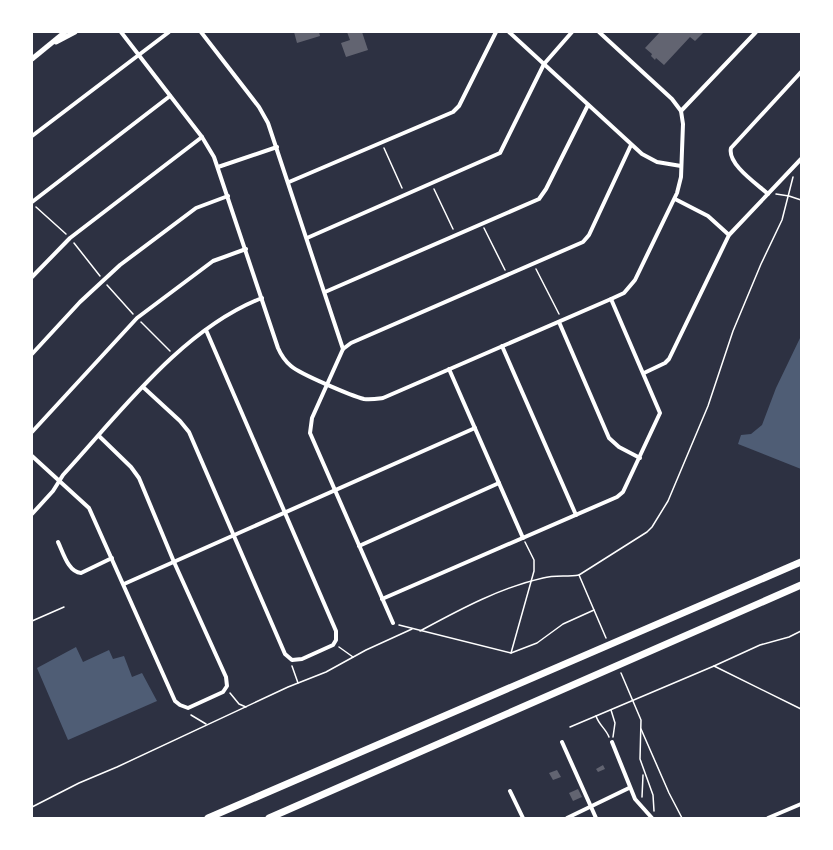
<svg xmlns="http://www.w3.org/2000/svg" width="833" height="850" font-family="'PT Sans',sans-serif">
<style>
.water{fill:#4f5d75}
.building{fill:#626471}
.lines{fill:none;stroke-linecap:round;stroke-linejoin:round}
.path{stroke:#fff;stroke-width:1.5}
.minor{stroke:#fff;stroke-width:4}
.tertiary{stroke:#fff;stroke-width:5}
.motorway{stroke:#fff;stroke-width:7}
</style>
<rect width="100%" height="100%" fill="#2d3142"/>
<!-- water -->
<g class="water">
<polygon points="801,336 801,469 738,444 741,435 751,434 762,425 776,388"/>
<polygon points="76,647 83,662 109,650 113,659 124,656 132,677 142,673 157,701 68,740 37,668"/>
</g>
<!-- building -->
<g class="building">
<polygon points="294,32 319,32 320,36 297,43"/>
<polygon points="347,32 362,32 368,50 346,57 341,43 350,40"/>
<polygon points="660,32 704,32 695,41 690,37 664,65 656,58 655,60 651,56 652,54 645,48"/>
<polygon points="603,765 605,769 598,772 596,769"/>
<polygon points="557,770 561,777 553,780 549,773"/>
<polygon points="578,789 582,797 573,801 569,793"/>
</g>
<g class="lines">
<!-- path -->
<g class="path">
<polyline points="384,148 402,188"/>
<polyline points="434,189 453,229"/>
<polyline points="776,194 789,196 801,200"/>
<polyline points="36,207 66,234"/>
<polyline points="484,228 505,270"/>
<polyline points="74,243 100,276"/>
<polyline points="536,269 559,314"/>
<polyline points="107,285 133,314"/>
<polyline points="141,322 170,351"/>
<polyline points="32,621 64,607"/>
<polyline points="399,625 511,653 537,643 563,624 594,610"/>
<path d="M420,631C459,610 499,588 543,578C555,575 567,577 579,575"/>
<polyline points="606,638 579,575 647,532 652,527 668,501 708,406 733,331 761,264 782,220 793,177"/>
<polyline points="339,647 353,657"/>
<polyline points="511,653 534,571 534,560 525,542"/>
<polyline points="292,666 298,683"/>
<polyline points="714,666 760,645 789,637 801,631"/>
<polyline points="621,673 641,720 640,759 653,795 654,811"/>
<polyline points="230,693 239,704 246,707"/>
<polyline points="611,710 615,723 613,737"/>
<polyline points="191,715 206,724"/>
<path d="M596,716C599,725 606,729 609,737"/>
<polyline points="570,727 714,666 801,709"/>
<polyline points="641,729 669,793 682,818"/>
<polyline points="642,797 643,775"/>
<polyline points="32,807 79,783 117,767 288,687 326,672 366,650 412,629"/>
</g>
<!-- minor -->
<g class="minor">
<path d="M121,32L202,137L214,157L278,348C281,355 285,361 291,366C300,374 352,396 364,399C370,400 376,399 383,398L611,299L624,293L635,280L677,193L681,177L683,124L681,111L672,99L599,32"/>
<polyline points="201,32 259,107 268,123 343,349 312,418 310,433 393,623"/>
<polyline points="509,32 642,154 657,162 681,166"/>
<polyline points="681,111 756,32"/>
<polyline points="32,136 169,32"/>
<polyline points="218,167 277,147"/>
<polyline points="289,182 453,112 459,106 496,32"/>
<path d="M768,194C757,184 727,164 731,148L801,72"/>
<polyline points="675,199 708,216 729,235"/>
<polyline points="32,202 170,96"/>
<polyline points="307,238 500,153 544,64 572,32"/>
<polyline points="32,277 70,238 202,137"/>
<polyline points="325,292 539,199 546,189 588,105"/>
<polyline points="559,322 609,438 619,447 640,458"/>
<polyline points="502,346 576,515"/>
<polyline points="343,349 351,343 583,242 589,235 631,145"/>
<polyline points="32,354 80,302 120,265 196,208 228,196"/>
<polyline points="449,369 523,538"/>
<polyline points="644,373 665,363 669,359 729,235 801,159"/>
<polyline points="143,387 180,421 189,432 285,654 292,660 302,659 333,645 336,640 336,631 206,330"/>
<polyline points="32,432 137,318 213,261 246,249"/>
<polyline points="32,456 89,508 175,701 180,705 188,708 223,692 227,686 226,677 174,562 139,478 131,467 99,436"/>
<path d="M32,514L53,491L63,475C120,413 182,329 262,298"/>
<path d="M58,542C63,552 68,572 81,573L112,558"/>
<polyline points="359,546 499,483"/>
<polyline points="124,584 475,428"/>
<polyline points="382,599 617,497 623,492 660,413 611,299"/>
<polyline points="562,742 596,818"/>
<polyline points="612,742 635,799 652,818"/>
<polyline points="510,791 523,818"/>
<polyline points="567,818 629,788"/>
<polyline points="768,818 801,804"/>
</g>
<!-- tertiary -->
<g class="tertiary">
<polyline points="56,42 75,32"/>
<polyline points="32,59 65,32"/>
</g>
<!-- motorway -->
<g class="motorway">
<polyline points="208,818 801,562"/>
<polyline points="269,818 801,585"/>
</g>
</g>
<!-- border -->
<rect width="833" height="850" fill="none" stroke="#ffffff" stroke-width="66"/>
</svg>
